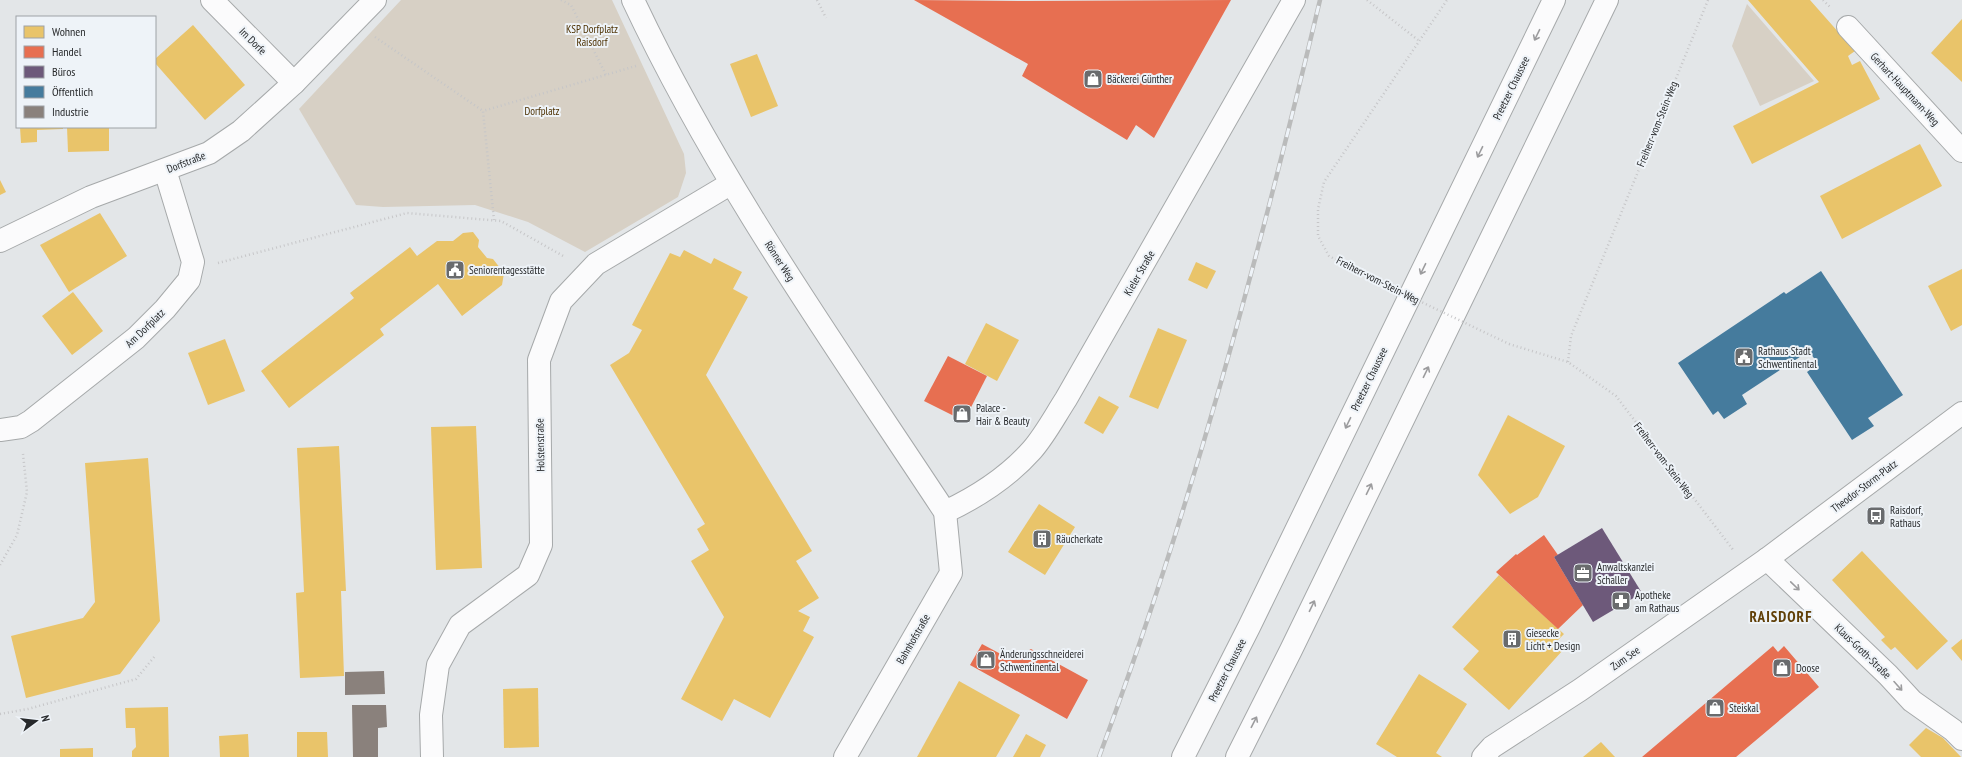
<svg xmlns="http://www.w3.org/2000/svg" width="1962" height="757" font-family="'PT Sans Narrow',sans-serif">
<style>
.green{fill:#d7d0c5}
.homes{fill:#e9c46a}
.shops{fill:#e76f51}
.offices{fill:#6d597a}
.public{fill:#457b9d}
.industry{fill:#8a817c}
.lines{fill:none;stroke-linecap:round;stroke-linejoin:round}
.street-casing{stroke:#a6a9aa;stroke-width:24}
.highway-casing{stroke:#a6a9aa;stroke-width:24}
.path{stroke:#c6c6c8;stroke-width:2.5;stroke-dasharray:1 3;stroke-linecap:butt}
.street{stroke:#fbfbfc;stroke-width:22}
.highway{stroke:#fbfbfc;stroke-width:22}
.rail-casing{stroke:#babbbb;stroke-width:4.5}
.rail{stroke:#eef3f8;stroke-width:3;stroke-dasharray:9;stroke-linecap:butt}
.path-bridge{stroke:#c6c6c8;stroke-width:2.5;stroke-dasharray:1 3;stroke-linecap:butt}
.oneway{stroke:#9c9c9e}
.labels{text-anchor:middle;stroke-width:4;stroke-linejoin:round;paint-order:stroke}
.park-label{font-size:11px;fill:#4c3000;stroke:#eef3f8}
.street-label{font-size:11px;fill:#27292b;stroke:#eef3f8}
.poi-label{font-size:11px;fill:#27292b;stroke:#eef3f8;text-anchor:start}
.district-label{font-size:15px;font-weight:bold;letter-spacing:1px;fill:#603f07;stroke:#eef3f8}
</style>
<rect width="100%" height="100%" fill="#e3e6e8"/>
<!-- green -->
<g class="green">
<polygon points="401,0 612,0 684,154 686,173 678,197 585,252 528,222 475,205 383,207 356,205 299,109"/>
<polygon points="1747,4 1814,81 1760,106 1732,46"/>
</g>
<!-- homes -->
<g class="homes">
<polygon points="1748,0 1810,0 1855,51 1848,56 1852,65 1860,61 1880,99 1752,164 1733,126 1819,82"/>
<polygon points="1962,19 1962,82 1931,53"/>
<polygon points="193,25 245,85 205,120 155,63 155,59"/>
<polygon points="757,54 778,106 751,117 730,64"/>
<polygon points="20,127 63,127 63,129 37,130 37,142 21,143"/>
<polygon points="67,127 109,127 109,151 68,152"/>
<polygon points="1920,144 1942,186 1842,239 1820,196"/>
<polygon points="0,180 6,192 0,195"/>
<polygon points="100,213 127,256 69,292 40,245"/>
<polygon points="473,232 479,240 478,247 487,258 493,259 504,273 502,285 462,316 438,284 380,329 384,335 289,408 261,371 354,298 350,293 410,247 417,256 437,241 453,241 463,233"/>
<polygon points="684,250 711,264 714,258 742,272 733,289 748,297 706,375 812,551 796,561 819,598 798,611 810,617 803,631 814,637 770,718 734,699 722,721 681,699 724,617 691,561 709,550 697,529 705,524 610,365 629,353 642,330 632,325 670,253 680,257"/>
<polygon points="1196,262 1216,271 1207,289 1188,280"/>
<polygon points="1962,269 1962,325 1951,331 1928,286"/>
<polygon points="73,292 103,331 72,355 42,316"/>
<polygon points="986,323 1019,340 997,381 965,364"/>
<polygon points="1158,328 1187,340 1158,409 1129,397"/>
<polygon points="225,339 245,391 208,405 188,353"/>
<polygon points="1099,396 1119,407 1103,434 1084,423"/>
<polygon points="1508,415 1565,446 1538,497 1510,514 1478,475"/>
<polygon points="476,426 482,568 436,570 431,427"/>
<polygon points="339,446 346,591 341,591 344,676 300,678 296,593 304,592 297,448"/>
<polygon points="148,458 160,621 120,674 26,698 11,636 83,618 95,602 85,463"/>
<polygon points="1039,504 1075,527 1045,575 1008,552"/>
<polygon points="1862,551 1948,641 1917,670 1895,647 1891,650 1881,640 1885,637 1832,580"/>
<polygon points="1499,575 1564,634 1555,643 1563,650 1509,710 1463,669 1479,651 1452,627"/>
<polygon points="1962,639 1962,661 1951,648"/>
<polygon points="1419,674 1467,704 1436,753 1442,757 1397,757 1376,744"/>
<polygon points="959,681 1020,715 996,757 917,757"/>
<polygon points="538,688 539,747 504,748 503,689"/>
<polygon points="168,707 169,757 132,757 132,751 136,747 135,728 126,728 125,708"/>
<polygon points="1926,728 1943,738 1961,757 1921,757 1909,745"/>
<polygon points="297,732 327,732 328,757 297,757"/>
<polygon points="248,734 249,757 220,757 219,736"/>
<polygon points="1026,734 1046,745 1040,757 1013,757"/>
<polygon points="1601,742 1615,757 1583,757"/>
<polygon points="93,748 93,757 60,757 60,749"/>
</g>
<!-- shops -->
<g class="shops">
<polygon points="914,0 1029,1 1231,0 1154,138 1136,125 1127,140 1022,76 1028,64"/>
<polygon points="948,356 987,376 964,421 924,401"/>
<polygon points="1544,535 1558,555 1554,557 1583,605 1558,629 1496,572 1516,554 1517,555"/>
<polygon points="982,644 1012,660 1031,649 1088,680 1067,719 970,665"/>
<polygon points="1773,646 1778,652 1784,646 1819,687 1736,757 1642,757"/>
</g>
<!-- offices -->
<polygon class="offices" points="1602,528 1642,593 1593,622 1554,557"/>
<!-- public -->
<polygon class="public" points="1821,271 1903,395 1868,418 1874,426 1852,440 1807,372 1818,364 1809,351 1742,395 1747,404 1724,419 1718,411 1713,415 1678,363 1784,292 1786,294"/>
<!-- industry -->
<g class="industry">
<polygon points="384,671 385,694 345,695 345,672"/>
<polygon points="352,705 386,705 387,727 378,728 378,757 353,757"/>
</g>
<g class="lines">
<defs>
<g id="street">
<polyline points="212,0 294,83"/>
<path d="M633,0C718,181 835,345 945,512L951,573L845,757"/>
<polyline points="1848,27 1962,151"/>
<polyline points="0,241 91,197 209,153 241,131 294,83 375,0"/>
<polyline points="0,430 21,427 31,421 136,338 165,309 189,280 193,262 165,170"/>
<path d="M945,512C977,497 1008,477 1032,450C1045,435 1055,416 1066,399L1294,0"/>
<polyline points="1767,559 1888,675 1912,701 1953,730 1962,739"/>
<polyline points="432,757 431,715 438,665 460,625 528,575 541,545 539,360 561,301 596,264 730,184"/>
<polyline points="1483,757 1492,747 1580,690 1767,559 1962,413"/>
</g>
<g id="highway">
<polyline points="1183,757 1249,627 1554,0"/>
<polyline points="1237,757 1291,650 1607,0"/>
</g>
</defs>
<!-- street casing -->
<use href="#street" class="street-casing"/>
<!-- highway casing -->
<use href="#highway" class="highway-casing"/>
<!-- path -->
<g class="path">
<polyline points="561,0 571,5 606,75"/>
<polyline points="817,0 826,18"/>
<polyline points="1367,0 1418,40"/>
<polyline points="1823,0 1830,7"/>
<polyline points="375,37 483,111"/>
<polyline points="494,220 483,111 636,66"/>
<polyline points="218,263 407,213 501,221 565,257"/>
<polyline points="1361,273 1329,256 1318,236 1318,209 1324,182 1447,0"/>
<polyline points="1509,344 1568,362 1616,396 1734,551"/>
<polyline points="1568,362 1571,336 1708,0"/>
<polyline points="0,565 17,535 27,492 23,454"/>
<polyline points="0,714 28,709 136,679 155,656"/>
</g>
<!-- street -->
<use href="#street" class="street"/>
<!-- highway -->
<use href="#highway" class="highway"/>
<defs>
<path id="rail" d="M1099,757C1191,510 1259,256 1320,0"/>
</defs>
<!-- rail casing -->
<use href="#rail" class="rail-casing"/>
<!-- rail -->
<use href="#rail" class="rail"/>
<!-- path-bridge -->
<polyline class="path-bridge" points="1361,273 1509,344"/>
</g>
<!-- one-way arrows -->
<defs><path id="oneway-shaft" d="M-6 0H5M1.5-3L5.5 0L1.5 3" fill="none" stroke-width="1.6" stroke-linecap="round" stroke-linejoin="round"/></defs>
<g class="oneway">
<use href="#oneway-shaft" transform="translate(1537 35) rotate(116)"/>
<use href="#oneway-shaft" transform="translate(1480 152) rotate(116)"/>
<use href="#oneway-shaft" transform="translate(1423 269) rotate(116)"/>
<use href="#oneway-shaft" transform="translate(1426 372) rotate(-64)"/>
<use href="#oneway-shaft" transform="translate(1348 423) rotate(116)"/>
<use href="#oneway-shaft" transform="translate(1369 489) rotate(-64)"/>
<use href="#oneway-shaft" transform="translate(1795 586) rotate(44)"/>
<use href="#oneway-shaft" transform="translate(1312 606) rotate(-64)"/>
<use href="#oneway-shaft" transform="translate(1898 686) rotate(48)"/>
<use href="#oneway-shaft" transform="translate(1254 722) rotate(-63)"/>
</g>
<!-- icons -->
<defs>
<symbol id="shop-square" viewBox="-11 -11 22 22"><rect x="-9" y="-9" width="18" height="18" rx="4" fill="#696b6d" stroke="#eef3f8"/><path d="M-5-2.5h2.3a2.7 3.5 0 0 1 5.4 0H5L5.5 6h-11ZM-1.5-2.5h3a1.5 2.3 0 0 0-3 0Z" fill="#fff"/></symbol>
<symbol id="civic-square" viewBox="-11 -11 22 22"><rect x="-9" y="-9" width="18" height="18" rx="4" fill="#696b6d" stroke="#eef3f8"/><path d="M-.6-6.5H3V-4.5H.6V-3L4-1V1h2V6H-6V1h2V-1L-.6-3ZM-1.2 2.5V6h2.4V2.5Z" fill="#fff"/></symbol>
<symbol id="bus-square" viewBox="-11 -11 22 22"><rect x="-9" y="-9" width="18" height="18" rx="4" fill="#696b6d" stroke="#eef3f8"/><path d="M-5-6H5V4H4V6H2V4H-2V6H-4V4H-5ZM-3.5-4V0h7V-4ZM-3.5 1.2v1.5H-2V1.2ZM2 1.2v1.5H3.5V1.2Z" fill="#fff"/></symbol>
<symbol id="building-square" viewBox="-11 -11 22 22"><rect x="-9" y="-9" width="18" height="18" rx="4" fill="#696b6d" stroke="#eef3f8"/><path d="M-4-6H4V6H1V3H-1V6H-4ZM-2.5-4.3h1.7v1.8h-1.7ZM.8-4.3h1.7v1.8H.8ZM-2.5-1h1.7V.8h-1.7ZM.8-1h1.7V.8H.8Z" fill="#fff"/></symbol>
<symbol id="office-square" viewBox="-11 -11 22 22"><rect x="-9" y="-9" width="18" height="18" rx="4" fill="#696b6d" stroke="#eef3f8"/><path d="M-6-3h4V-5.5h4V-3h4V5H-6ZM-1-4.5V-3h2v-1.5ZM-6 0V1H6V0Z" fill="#fff"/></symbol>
<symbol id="pharmacy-square" viewBox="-11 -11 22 22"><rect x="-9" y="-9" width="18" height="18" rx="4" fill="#696b6d" stroke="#eef3f8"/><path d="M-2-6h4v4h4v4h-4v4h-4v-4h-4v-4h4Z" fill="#fff"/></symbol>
</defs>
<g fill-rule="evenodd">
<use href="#shop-square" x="1082" y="68" width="22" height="22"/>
<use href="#civic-square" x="444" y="259" width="22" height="22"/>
<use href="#civic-square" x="1733" y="346" width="22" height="22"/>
<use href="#shop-square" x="951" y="403" width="22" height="22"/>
<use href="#bus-square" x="1865" y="505" width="22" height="22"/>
<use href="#building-square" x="1031" y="528" width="22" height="22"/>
<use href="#office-square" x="1572" y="562" width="22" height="22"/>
<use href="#pharmacy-square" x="1610" y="590" width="22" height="22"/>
<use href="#building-square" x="1501" y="628" width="22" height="22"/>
<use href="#shop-square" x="975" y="649" width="22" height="22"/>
<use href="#shop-square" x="1771" y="657" width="22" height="22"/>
<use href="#shop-square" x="1704" y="697" width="22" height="22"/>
</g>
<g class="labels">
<!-- park labels -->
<g class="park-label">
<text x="592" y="33">KSP Dorfplatz<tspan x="592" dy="13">Raisdorf</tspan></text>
<text x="542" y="115">Dorfplatz</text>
</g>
<!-- street labels -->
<g class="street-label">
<text transform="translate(253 41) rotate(45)" y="4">Im Dorfe</text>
<text transform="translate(1511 88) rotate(-64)" y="4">Preetzer Chaussee</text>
<text transform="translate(1905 89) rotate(47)" y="4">Gerhart-Hauptmann-Weg</text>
<text transform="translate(1657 124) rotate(-68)" y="4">Freiherr-vom-Stein-Weg</text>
<text transform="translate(186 162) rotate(-21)" y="4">Dorfstraße</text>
<text transform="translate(780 261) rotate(57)" y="4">Rönner Weg</text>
<text transform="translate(1139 273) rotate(-60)" y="4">Kieler Straße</text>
<text transform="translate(1378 280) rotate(27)" y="4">Freiherr-vom-Stein-Weg</text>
<text transform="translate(145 328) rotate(-44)" y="4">Am Dorfplatz</text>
<text transform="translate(1369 379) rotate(-64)" y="4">Preetzer Chaussee</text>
<text transform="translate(540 445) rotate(-91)" y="4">Holstenstraße</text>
<text transform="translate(1664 460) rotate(53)" y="4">Freiherr-vom-Stein-Weg</text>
<text transform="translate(1864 486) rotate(-37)" y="4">Theodor-Storm-Platz</text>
<text transform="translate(913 639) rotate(-60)" y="4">Bahnhofstraße</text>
<text transform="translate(1863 651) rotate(44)" y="4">Klaus-Groth-Straße</text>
<text transform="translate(1625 658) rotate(-35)" y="4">Zum See</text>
<text transform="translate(1227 670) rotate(-63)" y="4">Preetzer Chaussee</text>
</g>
<!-- poi labels -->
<g class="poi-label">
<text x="1107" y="83">Bäckerei Günther</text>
<text x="469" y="274">Seniorentagesstätte</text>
<text x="1758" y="355">Rathaus Stadt<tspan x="1758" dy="13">Schwentinental</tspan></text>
<text x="976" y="412">Palace -<tspan x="976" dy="13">Hair &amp; Beauty</tspan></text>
<text x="1890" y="514">Raisdorf,<tspan x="1890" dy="13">Rathaus</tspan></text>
<text x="1056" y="543">Räucherkate</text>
<text x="1597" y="571">Anwaltskanzlei<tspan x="1597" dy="13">Schaller</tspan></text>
<text x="1635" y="599">Apotheke<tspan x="1635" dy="13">am Rathaus</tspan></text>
<text x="1526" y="637">Giesecke<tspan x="1526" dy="13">Licht + Design</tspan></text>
<text x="1000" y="658">Änderungsschneiderei<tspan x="1000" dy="13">Schwentinental</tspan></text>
<text x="1796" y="672">Doose</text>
<text x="1729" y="712">Steiskal</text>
</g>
<!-- district labels -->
<g class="district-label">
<text x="1781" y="622">RAISDORF</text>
</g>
</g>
<!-- legend -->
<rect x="16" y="16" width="140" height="112" fill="#eef3f8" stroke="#9ea2a6"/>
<rect x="24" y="26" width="20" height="12" fill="#e9c46a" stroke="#9ea2a6"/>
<text x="52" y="36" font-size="12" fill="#27292b">Wohnen</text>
<rect x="24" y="46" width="20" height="12" fill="#e76f51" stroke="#9ea2a6"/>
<text x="52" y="56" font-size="12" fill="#27292b">Handel</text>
<rect x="24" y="66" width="20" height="12" fill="#6d597a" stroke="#9ea2a6"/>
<text x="52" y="76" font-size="12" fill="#27292b">Büros</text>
<rect x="24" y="86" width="20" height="12" fill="#457b9d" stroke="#9ea2a6"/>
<text x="52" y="96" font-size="12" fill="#27292b">Öffentlich</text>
<rect x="24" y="106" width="20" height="12" fill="#8a817c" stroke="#9ea2a6"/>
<text x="52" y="116" font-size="12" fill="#27292b">Industrie</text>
<!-- north arrow -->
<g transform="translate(36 721) rotate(75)" stroke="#eef3f8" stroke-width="3" paint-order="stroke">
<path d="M0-3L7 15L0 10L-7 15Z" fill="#27292b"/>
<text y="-6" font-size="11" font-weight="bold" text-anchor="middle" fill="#27292b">N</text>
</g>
</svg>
